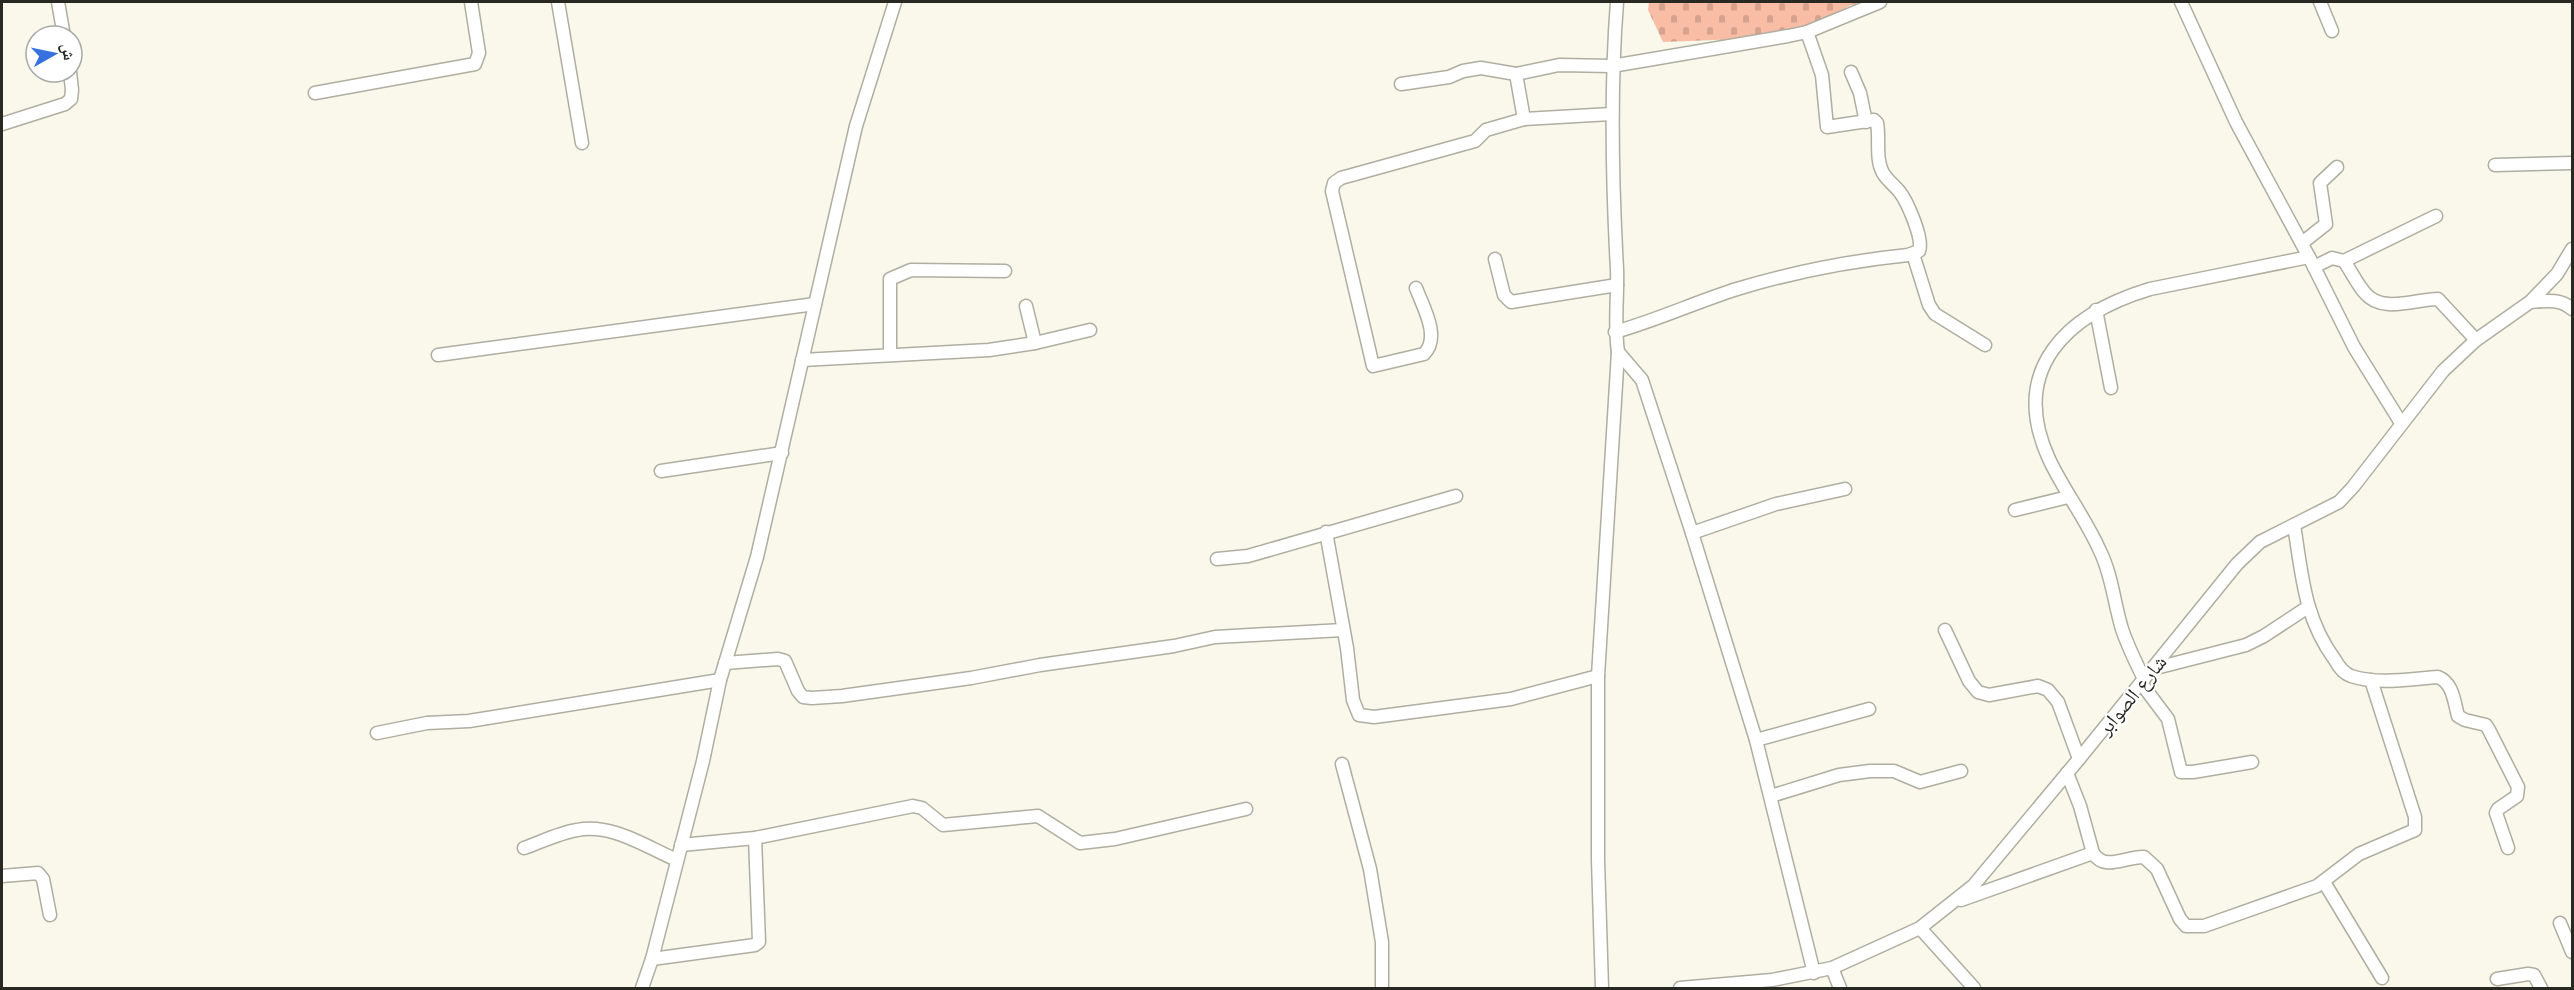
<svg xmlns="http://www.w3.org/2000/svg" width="2574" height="990" font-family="Quicksand,'Noto Naskh Arabic',sans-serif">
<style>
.cemetery{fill:url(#cemetery-stones)}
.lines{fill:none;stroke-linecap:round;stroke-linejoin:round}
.minor-casing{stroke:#afaea1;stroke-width:15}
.minor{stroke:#fff;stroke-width:12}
.labels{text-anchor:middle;stroke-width:4.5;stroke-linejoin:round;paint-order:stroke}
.street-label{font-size:20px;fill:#292923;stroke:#fff}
</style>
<defs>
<pattern id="cemetery-stones" width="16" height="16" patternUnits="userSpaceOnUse" patternTransform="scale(1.5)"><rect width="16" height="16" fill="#f9bda6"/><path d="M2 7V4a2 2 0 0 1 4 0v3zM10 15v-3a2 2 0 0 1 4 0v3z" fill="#d5a28f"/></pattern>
</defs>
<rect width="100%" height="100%" fill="#f9f8ea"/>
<!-- cemetery -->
<polygon class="cemetery" points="1649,2 1864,2 1851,5 1792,37 1663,42 1648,10"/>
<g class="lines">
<defs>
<g id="minor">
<polyline points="58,2 64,36"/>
<polyline points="558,2 582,143"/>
<polyline points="2181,2 2236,122 2309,257 2354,347 2401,423"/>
<polyline points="2320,2 2332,31"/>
<polyline points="1851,72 1860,93 1866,122"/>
<polyline points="1401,84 1449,77 1463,71 1481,68 1516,74"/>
<polyline points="315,93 475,64 479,53 471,2"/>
<polyline points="1611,114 1524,119 1516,74 1559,65 1612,66 1788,36 1807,32 1880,2"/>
<polyline points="2,124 65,104 71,99 72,90 70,72"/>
<polyline points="2495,165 2572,163"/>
<polyline points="2302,243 2326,224 2320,183 2337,167"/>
<polyline points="1913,254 1929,305 1935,314 1985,345"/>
<polyline points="1495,259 1504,295 1511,302 1617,285"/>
<polyline points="2344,261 2436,216"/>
<path d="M2314,267L2332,258L2344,261C2351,271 2357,284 2365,293C2382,314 2416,299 2438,299L2476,340"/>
<path d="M1416,288C1423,307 1441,337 1424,354L1373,366L1332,191L1334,183L1341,178L1475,141L1486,130L1524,119"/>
<path d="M2530,302C2545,301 2560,298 2572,309"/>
<polyline points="1026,306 1035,343"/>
<polyline points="2096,310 2111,388"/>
<path d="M1615,332C1657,320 1696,302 1737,289C1793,272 1849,261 1908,255L1919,251C1924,239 1907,201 1899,191C1894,185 1887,180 1883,173C1875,159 1880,139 1877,123L1874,120L1827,127L1822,75L1807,32"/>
<polyline points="1618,352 1642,380 1692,533 1756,740 1814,973"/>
<polyline points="438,355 815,304"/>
<polyline points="890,355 890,279 911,270 1005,271"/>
<polyline points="802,360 989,350 1035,343 1090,330"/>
<polyline points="661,471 782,453"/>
<polyline points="2015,510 2068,497"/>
<path d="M2294,525C2302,575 2304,618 2335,660C2339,667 2343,673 2351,676C2378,685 2410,679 2438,677C2453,683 2454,701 2458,716L2465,720L2486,725L2489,730L2518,787L2517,796L2498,809L2496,813L2508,848"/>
<polyline points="1326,532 1347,648 1353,700 1359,715 1374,717 1511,699 1598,676"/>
<polyline points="1692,533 1776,504 1845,489"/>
<polyline points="1217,559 1248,556 1456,496"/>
<polyline points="1945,630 1969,681 1978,692 1989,695 2038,686 2048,690 2058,702 2079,759"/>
<polyline points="725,663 778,659 785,661 798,691 803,697 812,698 842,696 971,678 1040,665 1174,646 1215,637 1343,630"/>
<polyline points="2152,669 2246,645 2264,636 2308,607"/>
<path d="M2144,679C2136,663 2128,647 2122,629C2114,603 2112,575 2100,551C2086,519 2064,491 2049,459C2008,369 2067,314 2150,289L2309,257"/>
<polyline points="2141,683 2168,719 2181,772 2193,772 2252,762"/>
<polyline points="377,733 427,723 469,721 720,680"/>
<polyline points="1756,740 1869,709"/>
<polyline points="1342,764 1370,869 1382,942 1382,988"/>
<path d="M2067,773L2080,806L2093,853C2105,872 2126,856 2144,857L2157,869L2180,919L2186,926H2204L2317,886L2359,854L2415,830V817L2371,680"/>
<polyline points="1771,796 1839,775 1870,771 1894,771 1920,782 1961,771"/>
<polyline points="681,845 755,838 913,806 922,808 943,825 1038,816 1080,843 1115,839 1246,809"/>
<path d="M524,848C541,842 559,833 577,830C612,823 646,847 677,860"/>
<polyline points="2,876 38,873 43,879 50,915"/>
<polyline points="2324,882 2382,978"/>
<polyline points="1961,900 2093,853"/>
<polyline points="2560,923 2572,952"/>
<polyline points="1920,928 1974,988"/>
<polyline points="652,959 755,945 759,942 755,838"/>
<polyline points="1832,968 1840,988"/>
<polyline points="2497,979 2528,974 2534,975 2541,988"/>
<polyline points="642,988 652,959 703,761 720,680 757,557 856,126 895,2"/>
<path d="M1602,988L1598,860V676L1618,352C1614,324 1618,296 1617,269C1612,179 1610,91 1617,2"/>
<polyline points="1680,988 1772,980 1832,968 1920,928 1973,886 2079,759 2237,564 2260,542 2339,502 2353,487 2443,371 2476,340 2530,302 2557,274 2572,249"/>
</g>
</defs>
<!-- minor casing -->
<use href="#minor" class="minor-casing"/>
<!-- minor -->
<use href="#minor" class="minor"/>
</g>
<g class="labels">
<!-- street labels -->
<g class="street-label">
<text transform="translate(2132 695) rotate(-51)" y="7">شارع الصوابر</text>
</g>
</g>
<!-- border -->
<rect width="2574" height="990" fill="none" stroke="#292923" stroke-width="6"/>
<!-- north arrow -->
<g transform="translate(54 54) rotate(81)"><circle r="28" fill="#ffffff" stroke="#a9a9a7" stroke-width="1.5"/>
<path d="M0-4.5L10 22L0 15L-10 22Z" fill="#3771e0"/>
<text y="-9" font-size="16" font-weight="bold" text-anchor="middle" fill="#292923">ش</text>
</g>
</svg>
